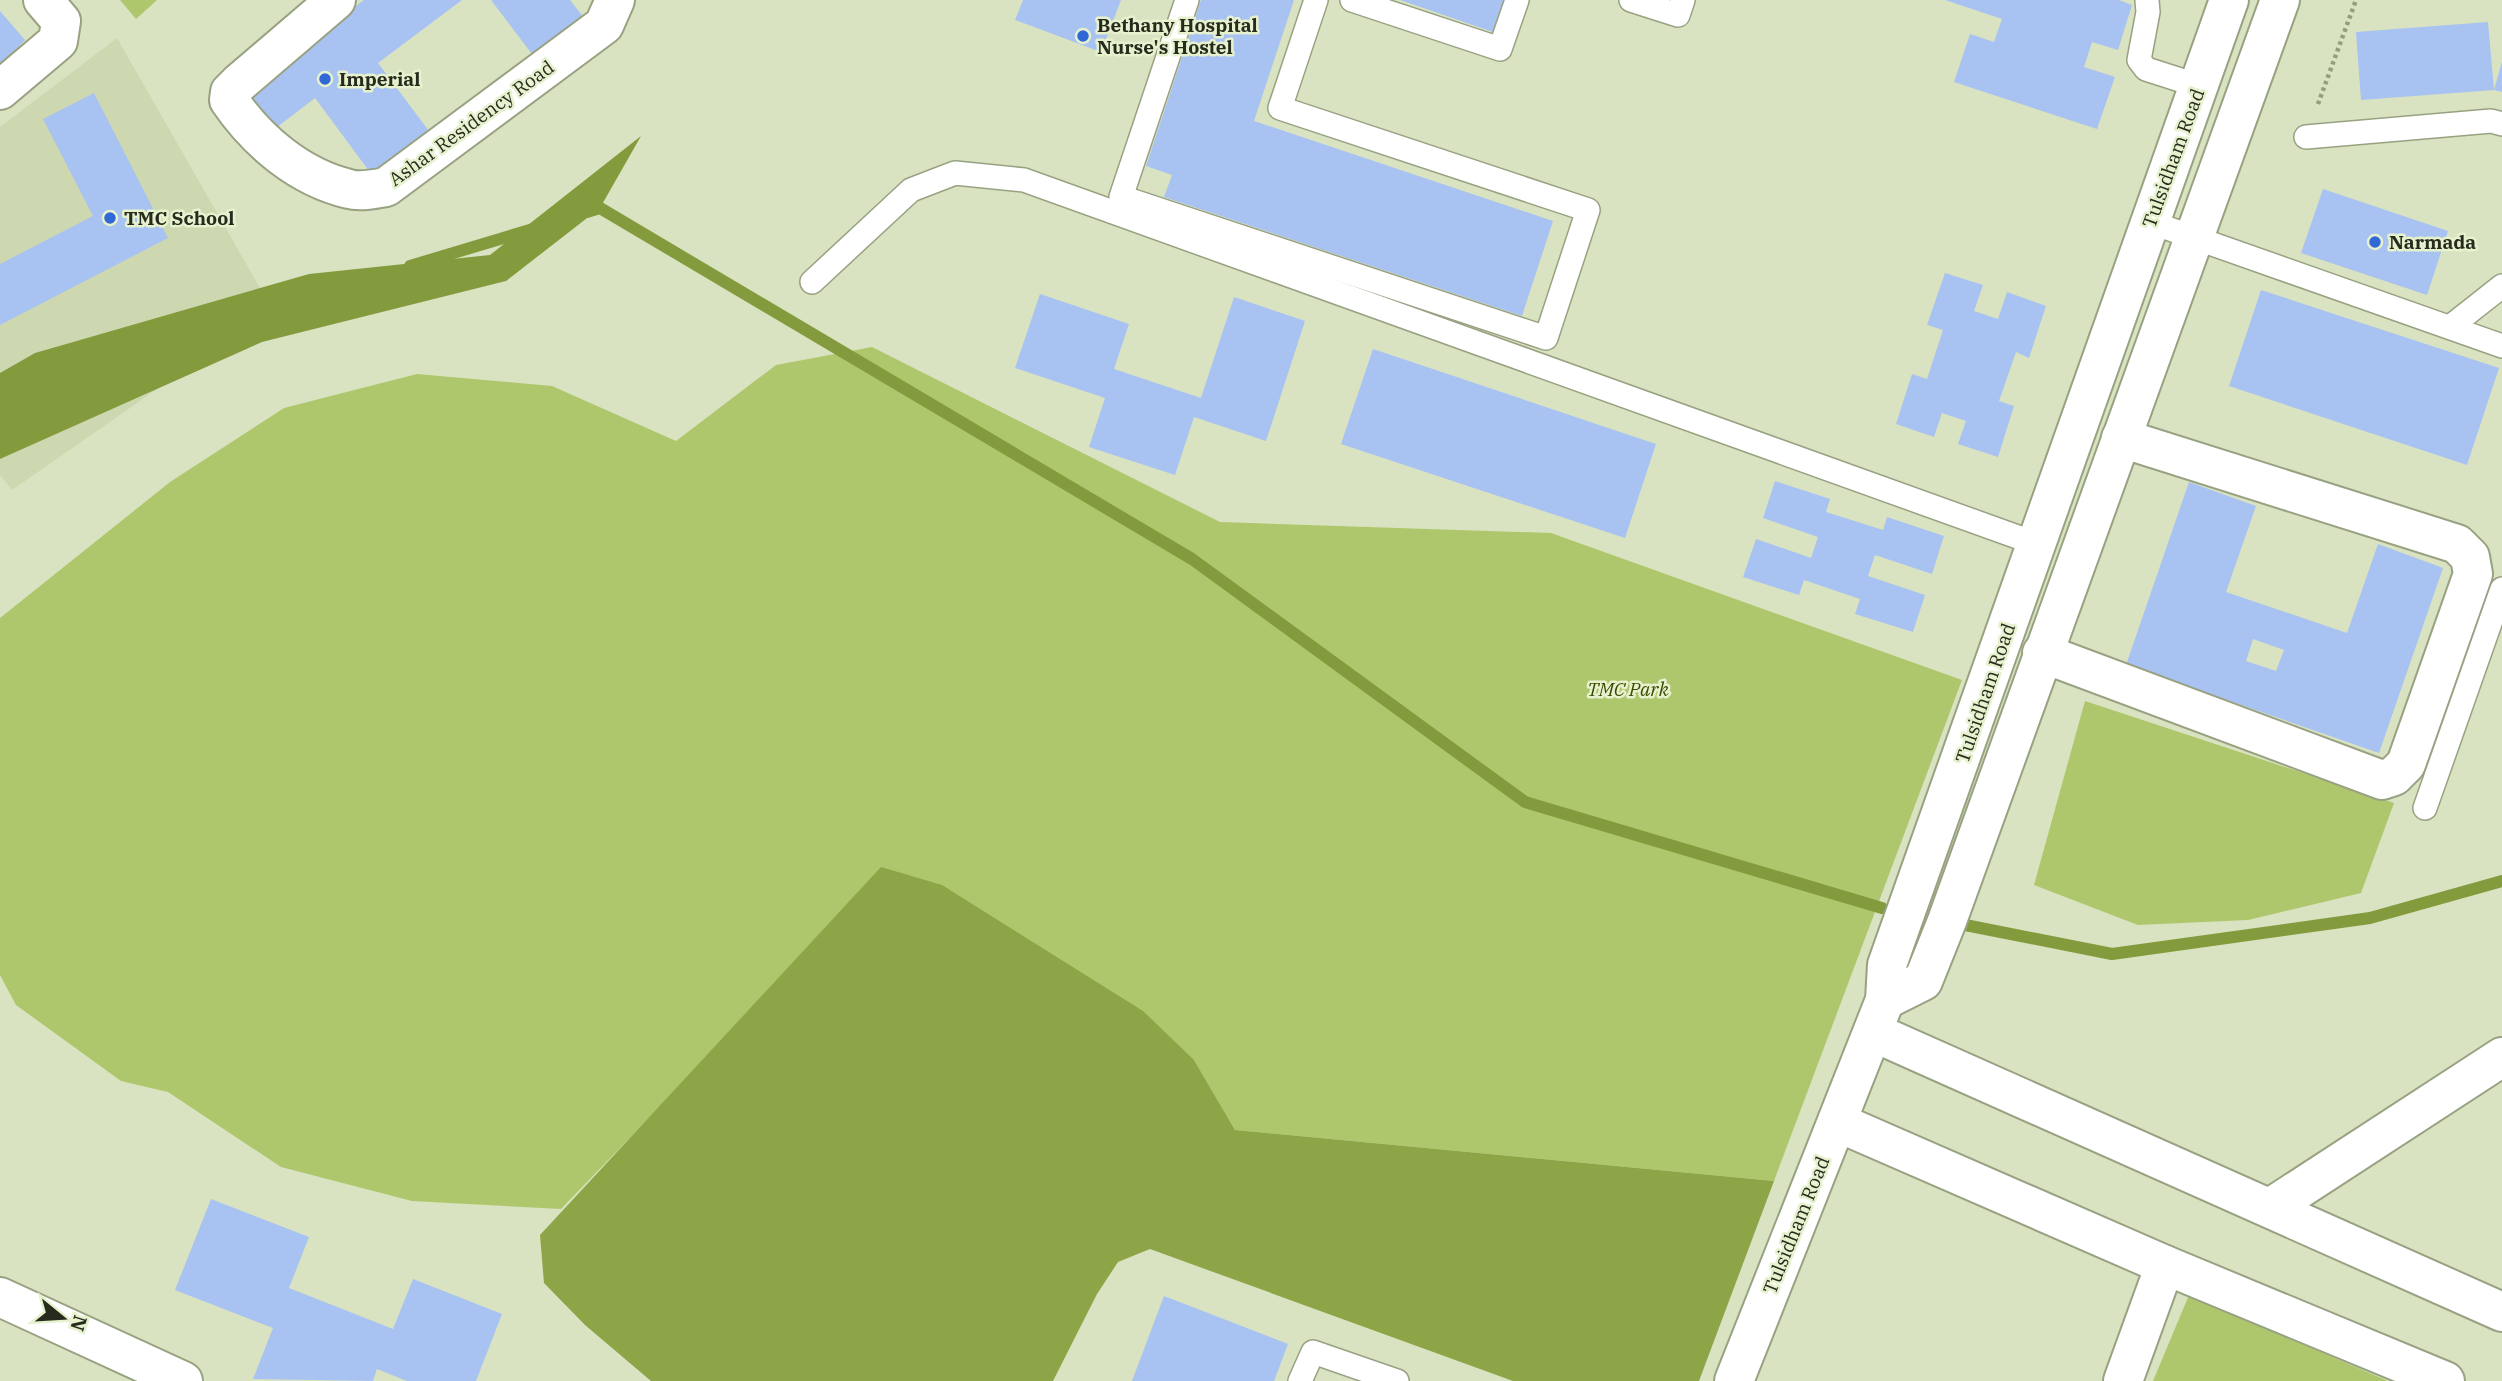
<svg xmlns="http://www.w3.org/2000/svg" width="2502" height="1381" font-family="'IBM Plex Serif',serif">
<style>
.built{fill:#cdd8b0}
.green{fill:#afc76c}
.forest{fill:#8da447}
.water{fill:#849b3d}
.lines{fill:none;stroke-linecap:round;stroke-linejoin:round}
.stream{stroke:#849b3d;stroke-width:12}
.building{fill:#a8c2f2;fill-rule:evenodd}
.lane-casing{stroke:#98a282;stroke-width:26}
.street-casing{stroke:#98a282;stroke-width:42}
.secondary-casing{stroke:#98a282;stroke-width:42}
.path{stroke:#949c82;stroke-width:4.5;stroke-dasharray:3.5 3.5;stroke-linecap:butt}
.lane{stroke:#fff;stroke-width:23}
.street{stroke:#fff;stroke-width:38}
.secondary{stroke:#fff;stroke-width:38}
.poi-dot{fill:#3168d7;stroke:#e6f1ce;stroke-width:2.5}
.labels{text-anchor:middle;stroke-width:5;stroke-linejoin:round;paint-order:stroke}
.poi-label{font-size:19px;font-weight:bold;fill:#272b1e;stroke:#e6f1ce;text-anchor:start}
.street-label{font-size:19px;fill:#272b1e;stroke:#e6f1ce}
.park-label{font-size:19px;font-style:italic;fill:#3d4b02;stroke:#e6f1ce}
</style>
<rect width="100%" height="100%" fill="#d9e3c1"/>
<!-- built -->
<polygon class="built" points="117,38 272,309 12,490 0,475 0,127"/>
<!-- green -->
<g class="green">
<polygon points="120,0 157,0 136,19"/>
<polygon points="872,347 1220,522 1551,533 1962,680 1774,1181 1235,1130 1194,1060 651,1116 561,1209 412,1201 281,1167 168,1092 121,1081 16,1005 0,975 0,618 170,482 284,408 417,374 552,386 676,441 776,365"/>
<polygon points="2085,701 2394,803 2361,893 2248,920 2138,925 2034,885"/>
<polygon points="2189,1295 2388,1381 2153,1381"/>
</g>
<!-- forest -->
<polygon class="forest" points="881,867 942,885 1143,1011 1194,1060 1235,1130 1774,1181 1699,1381 1513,1381 1150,1249 1118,1262 1097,1294 1053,1381 651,1381 585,1325 544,1283 540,1235"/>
<!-- water -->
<polygon class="water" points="641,136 600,208 506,281 262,342 0,459 0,373 35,353 309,274 490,255"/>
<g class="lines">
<!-- stream -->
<g class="stream">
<polyline points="587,212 600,208 1192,559 1525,802 1882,908"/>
<polyline points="410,266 533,229"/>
<polyline points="1950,922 2112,954 2370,918 2502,881"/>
</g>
</g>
<!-- building -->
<g class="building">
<polygon points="364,0 462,0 378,63 432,135 375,179 315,98 268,134 239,95"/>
<polygon points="491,0 570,0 588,23 538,62"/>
<polygon points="1023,0 1121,0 1101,52 1015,20"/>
<polygon points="1201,0 1294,0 1254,121 1553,221 1522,316 1164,197 1172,175 1146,166"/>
<polygon points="1400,0 1504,0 1493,32"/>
<polygon points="1945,0 2119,0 2132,5 2118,50 2092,42 2084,67 2115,77 2097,129 1954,82 1970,34 1994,42 2002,19"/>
<polygon points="0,11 25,40 0,66"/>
<polygon points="2488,22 2494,90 2502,62 2502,92 2494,90 2361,100 2356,32"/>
<polygon points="94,93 168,238 0,325 0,264 93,216 43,119"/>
<polygon points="2323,189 2448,231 2427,295 2301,253"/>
<polygon points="1945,273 1983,285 1974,311 1998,319 2007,292 2046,306 2029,358 2016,352 1999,401 2014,406 1998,457 1958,444 1966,421 1942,413 1934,437 1896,424 1912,374 1927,379 1943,330 1927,325"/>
<polygon points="2261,290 2499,368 2467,465 2229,386"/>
<polygon points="1040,294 1129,324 1114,369 1201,398 1234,297 1305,321 1266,441 1194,417 1175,475 1089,447 1105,398 1015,368"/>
<polygon points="1373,349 1656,444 1625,538 1341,444"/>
<polygon points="1775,481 1830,499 1826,512 1883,530 1887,517 1944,536 1932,574 1875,555 1868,576 1925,595 1913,632 1855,614 1860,599 1804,580 1799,595 1743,577 1756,539 1811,558 1818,537 1763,518"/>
<path d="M2189,482L2256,506L2226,592L2347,633L2378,544L2443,568L2379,753L2126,665ZM2253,639L2284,650L2276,671L2246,661Z"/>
<polygon points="211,1199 309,1237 289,1288 393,1329 413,1279 502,1314 476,1381 407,1381 377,1369 373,1381 253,1379 273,1328 175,1290"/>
<polygon points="1164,1296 1288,1344 1274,1381 1132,1381"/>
</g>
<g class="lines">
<defs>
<g id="lane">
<polyline points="1187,0 1121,197 1546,338 1588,210 1280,108 1316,0"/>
<polyline points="1352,0 1500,49 1517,0"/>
<polyline points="1631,0 1678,15 1683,0"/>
<polyline points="2147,0 2148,12 2139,60 2146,69 2199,86"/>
<polyline points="2306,137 2491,121 2502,124"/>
<polyline points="2150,222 2502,346"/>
<polyline points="812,282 911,190 955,173 1024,180 2037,544"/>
<polyline points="2450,327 2502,286"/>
<polyline points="2425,808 2502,589"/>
<polyline points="1300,1381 1313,1352 1397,1381"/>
</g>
<g id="street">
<path d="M336,0L239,83L230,92L229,100C257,141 299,177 349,189C360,192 375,189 386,187L604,25L615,0"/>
<polyline points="0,90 58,41 61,21 43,0"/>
<polyline points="2042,653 2382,780 2394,776 2406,764 2473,574 2470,557 2457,544 2121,438"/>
<polyline points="1873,1032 2502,1312"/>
<polyline points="1837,1122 2165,1265 2445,1381"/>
<polyline points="2270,1208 2502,1057"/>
<polyline points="0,1297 183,1381"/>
<polyline points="2123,1381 2165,1265"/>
</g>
<g id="secondary">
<polyline points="1885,1000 1923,981 1947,921 2280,0"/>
<polyline points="1734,1381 1885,1000 1887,965 2229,0"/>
</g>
</defs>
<!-- lane casing -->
<use href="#lane" class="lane-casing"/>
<!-- street casing -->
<use href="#street" class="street-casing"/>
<!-- secondary casing -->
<use href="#secondary" class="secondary-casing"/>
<!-- path -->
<polyline class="path" points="2318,104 2356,0"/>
<!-- lane -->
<use href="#lane" class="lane"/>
<!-- street -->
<use href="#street" class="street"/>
<!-- secondary -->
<use href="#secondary" class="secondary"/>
</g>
<!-- markers -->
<g class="poi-dot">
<circle cx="1083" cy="36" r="7"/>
<circle cx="325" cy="79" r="7"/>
<circle cx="110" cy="218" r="7"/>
<circle cx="2375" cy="242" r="7"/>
</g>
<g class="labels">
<!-- poi labels -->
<g class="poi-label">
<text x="1097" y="32">Bethany Hospital<tspan x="1097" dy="22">Nurse's Hostel</tspan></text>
<text x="339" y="86">Imperial</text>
<text x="124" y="225">TMC School</text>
<text x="2389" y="249">Narmada</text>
</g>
<!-- street labels -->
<g class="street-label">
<text transform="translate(471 123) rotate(-36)" y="7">Ashar Residency Road</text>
<text transform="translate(2173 158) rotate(-70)" y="7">Tulsidham Road</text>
<text transform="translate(1985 693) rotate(-71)" y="7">Tulsidham Road</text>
<text transform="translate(1796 1225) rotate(-68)" y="7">Tulsidham Road</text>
</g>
<!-- park labels -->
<g class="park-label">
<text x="1628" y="696">TMC Park</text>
</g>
</g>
<!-- north arrow -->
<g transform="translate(63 1318) rotate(108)" stroke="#e6f1ce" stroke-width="5" paint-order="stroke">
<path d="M0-5L12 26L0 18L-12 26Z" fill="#272b1e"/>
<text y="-10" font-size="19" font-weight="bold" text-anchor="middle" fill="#272b1e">N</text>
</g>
</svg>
